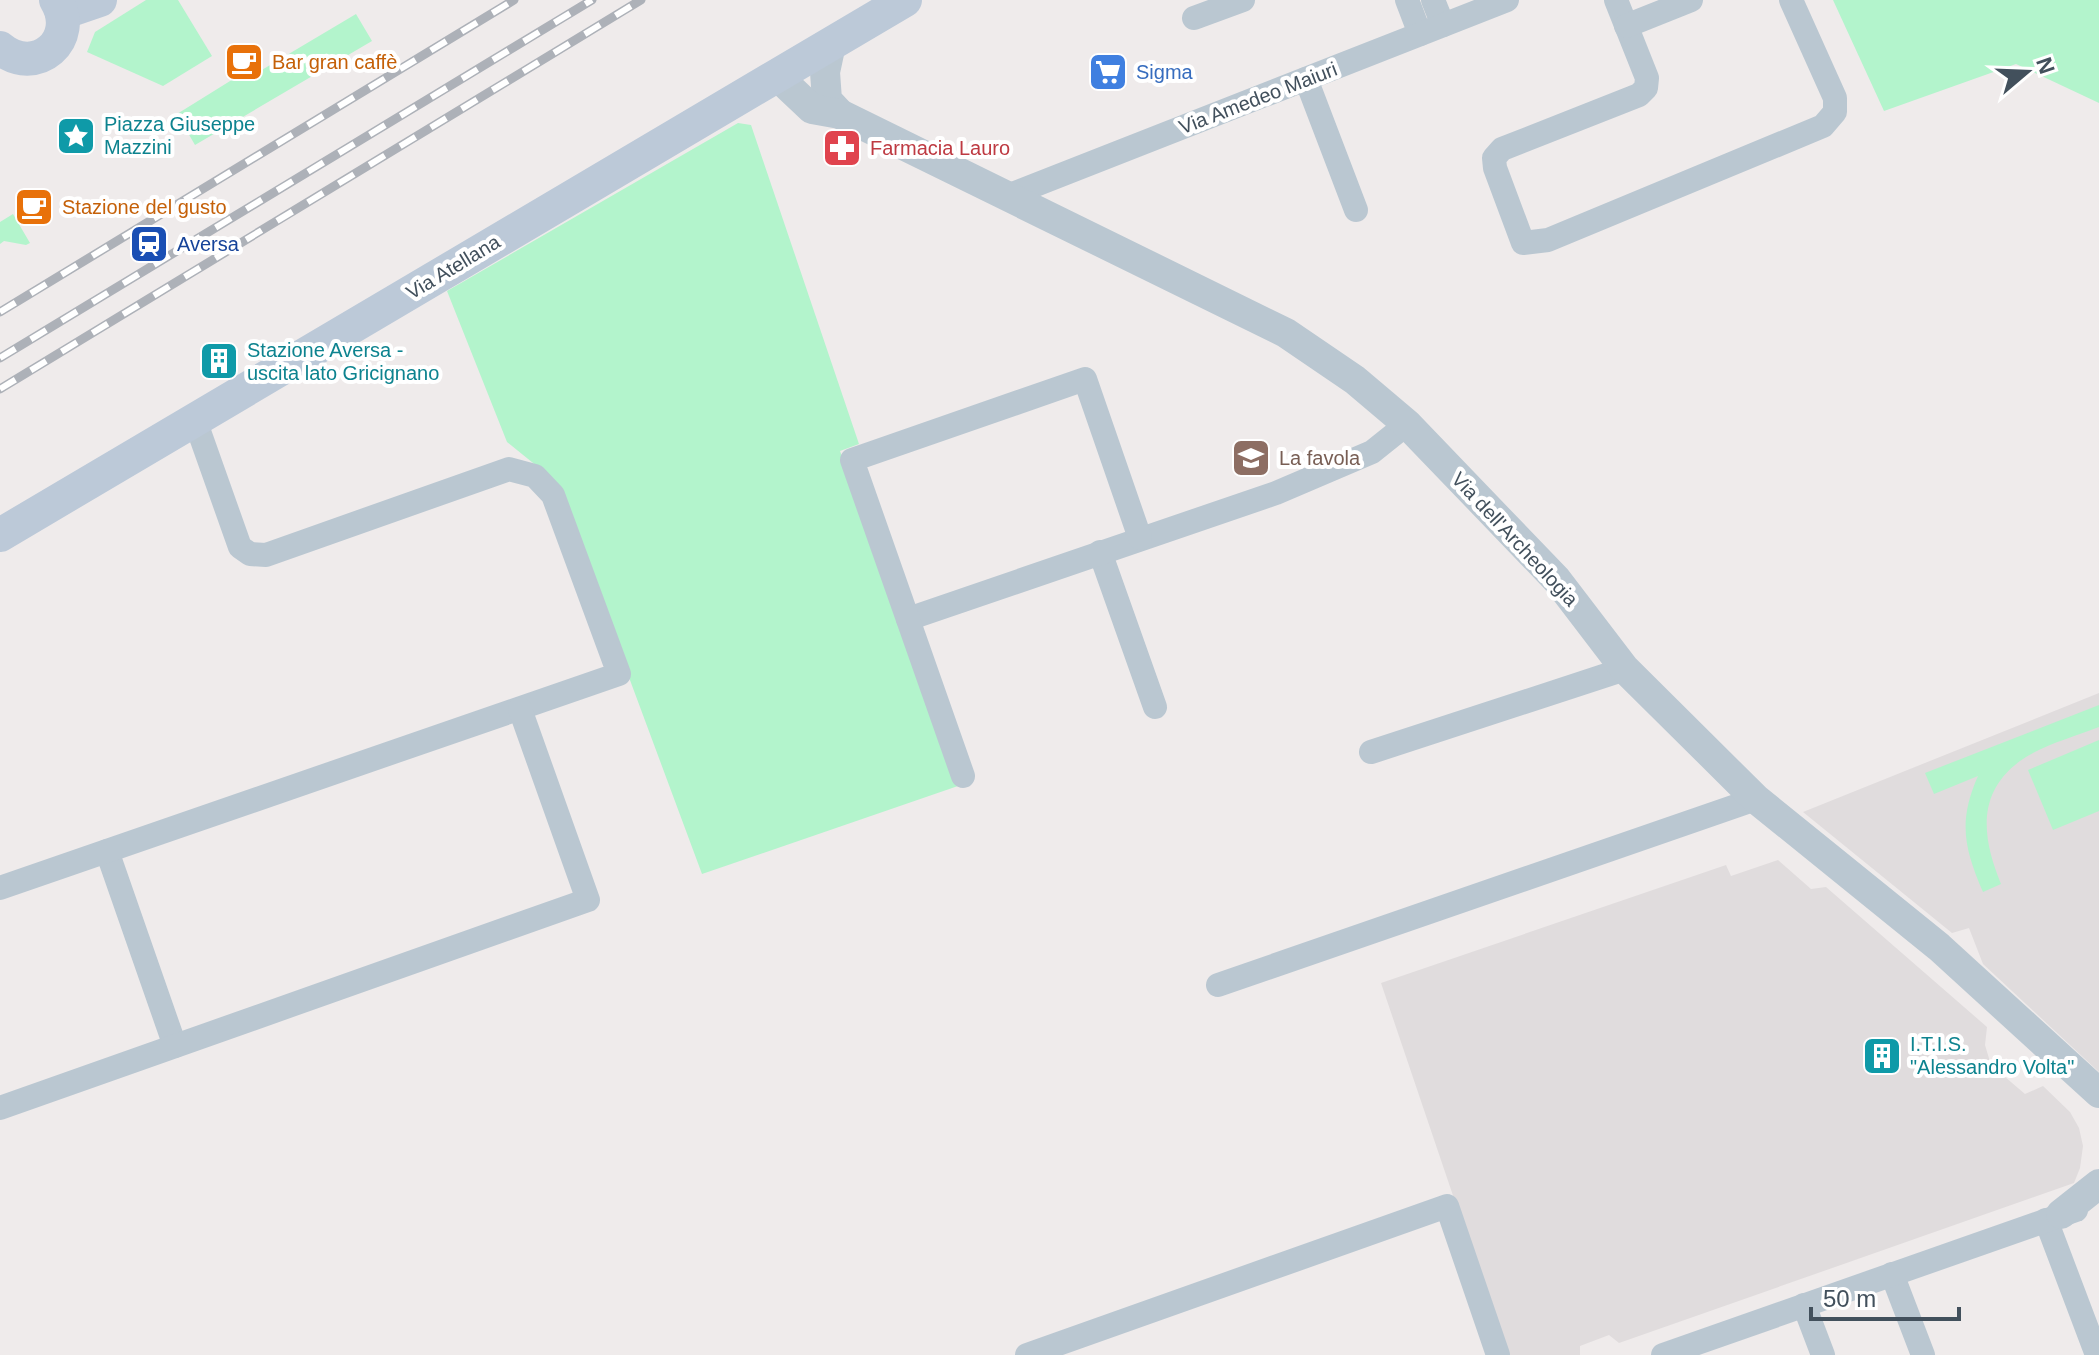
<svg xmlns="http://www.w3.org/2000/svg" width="2099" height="1355" font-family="Helvetica,sans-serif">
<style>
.education{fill:#e0dcdd}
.green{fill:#b3f4cc}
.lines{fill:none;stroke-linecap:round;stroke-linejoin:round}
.minor{stroke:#bac7d1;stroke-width:24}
.tertiary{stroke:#bac7d1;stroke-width:30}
.secondary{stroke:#bcc9d8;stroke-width:34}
.rail-casing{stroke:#adb1b8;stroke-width:9}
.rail{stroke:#fff;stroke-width:6;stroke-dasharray:18;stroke-linecap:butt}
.labels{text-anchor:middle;stroke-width:8;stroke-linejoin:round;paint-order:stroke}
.food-label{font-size:20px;fill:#c56008;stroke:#fff;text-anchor:start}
.shop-label{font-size:20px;fill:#366cbe;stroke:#fff;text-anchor:start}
.street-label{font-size:20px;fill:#42505c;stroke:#fff}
.culture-label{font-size:20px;fill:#0d838f;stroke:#fff;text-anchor:start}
.health-label{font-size:20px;fill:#be3a42;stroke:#fff;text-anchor:start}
.transit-label{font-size:20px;fill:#164399;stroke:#fff;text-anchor:start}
.education-label{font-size:20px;fill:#785e54;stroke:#fff;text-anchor:start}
</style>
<rect width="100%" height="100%" fill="#efebeb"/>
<!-- education -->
<g class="education">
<polygon points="2099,693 2099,1072 1983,964 1969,928 1952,933 1803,812"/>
<polygon points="1778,860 1811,889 1826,887 1987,1027 1985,1045 1991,1065 2025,1094 2043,1086 2070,1112 2079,1128 2083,1146 2080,1168 2074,1183 1619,1343 1609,1335 1580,1346 1580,1355 1507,1355 1381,983 1726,865 1731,876"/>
</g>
<!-- green -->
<g class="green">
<polygon points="146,0 178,0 212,56 163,86 87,52 95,32"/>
<polygon points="1833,0 2099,0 2099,103 2016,64 1884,111"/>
<polygon points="356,14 372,41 195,145 177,114 251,68 255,74"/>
<polygon points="738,123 751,125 859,444 840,451 958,786 702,874 562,497 538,467 507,442 447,291"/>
<polygon points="13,214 30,243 26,245 4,241 0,244 0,222"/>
<path d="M2099,705V727C2074,737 2042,745 2020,761C1975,794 1983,840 2001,884L1983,892C1964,848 1958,821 1978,776L1934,794L1925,773Z"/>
<polygon points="2099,740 2099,811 2053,830 2028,770"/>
</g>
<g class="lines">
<!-- minor -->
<g class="minor">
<polyline points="1407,0 1420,34"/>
<polyline points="1433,0 1443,25"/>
<polyline points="1616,0 1647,78 1646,88 1639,95 1502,149 1494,158 1495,168 1523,243 1548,240 1823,126 1835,112 1835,98 1791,0"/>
<polyline points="1194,18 1243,0"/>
<polyline points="1626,26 1691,0"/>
<polyline points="1306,79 1356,210"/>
<polyline points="1010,195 1507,0"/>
<polyline points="1100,552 1155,707"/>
<polyline points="908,619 1276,493 1372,452 1407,424"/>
<polyline points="1371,752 1625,669"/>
<polyline points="963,776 852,460 1085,379 1140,538"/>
<polyline points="107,851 175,1046"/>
<polyline points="0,888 619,674 553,495 535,476 509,469 266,555 250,554 240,547 195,420"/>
<polyline points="1218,985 1756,799"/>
<polyline points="0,1108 588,900 520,709"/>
<polyline points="2046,1220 2097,1355"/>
<polyline points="1892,1274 1923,1355"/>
<polyline points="1804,1305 1823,1355"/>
<polyline points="1027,1355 1447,1206 1498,1355"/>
<polyline points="1663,1355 2076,1210"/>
</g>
<!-- tertiary -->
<g class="tertiary">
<polyline points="831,44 825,72 827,100 840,114"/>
<polyline points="777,76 812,109 840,114 1286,333 1355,380 1407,424 1557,580 1625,669 1756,799 1939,947 2099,1093"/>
<polyline points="2061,1214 2099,1184"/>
</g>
<!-- secondary -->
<g class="secondary">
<polyline points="62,13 100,0"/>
<path d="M0,48C36,78 80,39 56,0"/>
<polyline points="0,535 905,0"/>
</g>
<defs>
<g id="rail">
<polyline points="0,312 514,0"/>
<polyline points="0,358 592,0"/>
<polyline points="0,389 641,0"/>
</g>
</defs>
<!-- rail casing -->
<use href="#rail" class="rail-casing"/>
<!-- rail -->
<use href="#rail" class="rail"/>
</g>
<!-- icons -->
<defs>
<symbol id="cafe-square" viewBox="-11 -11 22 22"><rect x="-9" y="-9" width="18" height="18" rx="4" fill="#e8710a" stroke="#fff"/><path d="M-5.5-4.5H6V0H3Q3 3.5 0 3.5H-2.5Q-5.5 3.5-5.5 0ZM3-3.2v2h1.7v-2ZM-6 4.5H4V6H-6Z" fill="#fff"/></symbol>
<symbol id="supermarket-square" viewBox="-11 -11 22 22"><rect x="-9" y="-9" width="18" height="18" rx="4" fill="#3f7fe0" stroke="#fff"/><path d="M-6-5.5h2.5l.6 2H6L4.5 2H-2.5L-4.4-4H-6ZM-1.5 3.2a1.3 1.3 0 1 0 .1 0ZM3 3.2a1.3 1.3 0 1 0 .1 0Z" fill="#fff"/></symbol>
<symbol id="sight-square" viewBox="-11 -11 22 22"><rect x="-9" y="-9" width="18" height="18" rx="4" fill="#0f9aa8" stroke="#fff"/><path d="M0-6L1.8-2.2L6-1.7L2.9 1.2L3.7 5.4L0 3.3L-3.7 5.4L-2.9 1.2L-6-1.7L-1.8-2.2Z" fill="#fff"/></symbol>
<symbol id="pharmacy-square" viewBox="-11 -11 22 22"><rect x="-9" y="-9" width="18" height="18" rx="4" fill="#e0444e" stroke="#fff"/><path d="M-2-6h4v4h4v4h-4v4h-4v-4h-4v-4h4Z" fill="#fff"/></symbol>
<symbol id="station-square" viewBox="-11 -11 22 22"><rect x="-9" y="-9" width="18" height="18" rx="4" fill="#1a4fb4" stroke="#fff"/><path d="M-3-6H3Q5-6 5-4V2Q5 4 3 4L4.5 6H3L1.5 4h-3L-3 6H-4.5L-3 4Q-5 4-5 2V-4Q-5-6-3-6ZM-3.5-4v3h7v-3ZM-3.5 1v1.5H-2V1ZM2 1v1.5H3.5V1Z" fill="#fff"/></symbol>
<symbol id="building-square" viewBox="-11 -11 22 22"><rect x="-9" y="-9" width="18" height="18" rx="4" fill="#0f9aa8" stroke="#fff"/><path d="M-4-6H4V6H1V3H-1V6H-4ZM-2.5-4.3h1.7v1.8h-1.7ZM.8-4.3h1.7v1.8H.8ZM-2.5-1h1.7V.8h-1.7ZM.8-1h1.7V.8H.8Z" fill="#fff"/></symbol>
<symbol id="school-square" viewBox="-11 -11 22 22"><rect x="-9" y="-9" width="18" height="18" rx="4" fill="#8d6e63" stroke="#fff"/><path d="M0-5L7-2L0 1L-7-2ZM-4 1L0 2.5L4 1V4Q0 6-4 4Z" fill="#fff"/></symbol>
</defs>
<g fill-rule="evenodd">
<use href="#cafe-square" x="222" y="40" width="44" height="44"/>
<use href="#supermarket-square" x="1086" y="50" width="44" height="44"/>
<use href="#sight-square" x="54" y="114" width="44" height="44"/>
<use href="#pharmacy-square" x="820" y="126" width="44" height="44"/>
<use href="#cafe-square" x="12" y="185" width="44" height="44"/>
<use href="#station-square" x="127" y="222" width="44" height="44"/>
<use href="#building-square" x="197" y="339" width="44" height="44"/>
<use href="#school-square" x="1229" y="436" width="44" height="44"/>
<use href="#building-square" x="1860" y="1034" width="44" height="44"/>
</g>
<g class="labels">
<!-- food labels -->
<g class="food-label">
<text x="272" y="69">Bar gran caffè</text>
<text x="62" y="214">Stazione del gusto</text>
</g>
<!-- shop labels -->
<g class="shop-label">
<text x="1136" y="79">Sigma</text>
</g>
<!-- street labels -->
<g class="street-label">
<text transform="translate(1258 98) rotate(-21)" y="7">Via Amedeo Maiuri</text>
<text transform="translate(453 267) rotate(-31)" y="7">Via Atellana</text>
<text transform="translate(1515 539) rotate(47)" y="7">Via dell'Archeologia</text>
</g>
<!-- culture labels -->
<g class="culture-label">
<text x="104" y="131">Piazza Giuseppe<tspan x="104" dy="23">Mazzini</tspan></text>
<text x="247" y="357">Stazione Aversa -<tspan x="247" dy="23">uscita lato Gricignano</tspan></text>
<text x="1910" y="1051">I.T.I.S.<tspan x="1910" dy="23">"Alessandro Volta"</tspan></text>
</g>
<!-- health labels -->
<g class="health-label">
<text x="870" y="155">Farmacia Lauro</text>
</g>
<!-- transit labels -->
<g class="transit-label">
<text x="177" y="251">Aversa</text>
</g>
<!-- education labels -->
<g class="education-label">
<text x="1279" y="465">La favola</text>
</g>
</g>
<!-- north arrow -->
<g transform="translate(2027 72) rotate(71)" stroke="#ffffff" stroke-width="6" paint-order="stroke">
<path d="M0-6L14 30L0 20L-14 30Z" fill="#42505c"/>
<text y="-12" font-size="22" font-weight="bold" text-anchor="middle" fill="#42505c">N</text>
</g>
<!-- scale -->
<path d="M1811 1307v12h148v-12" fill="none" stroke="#42505c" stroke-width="4"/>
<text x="1823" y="1307" font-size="24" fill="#42505c" stroke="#ffffff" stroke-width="6" paint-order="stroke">50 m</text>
</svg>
